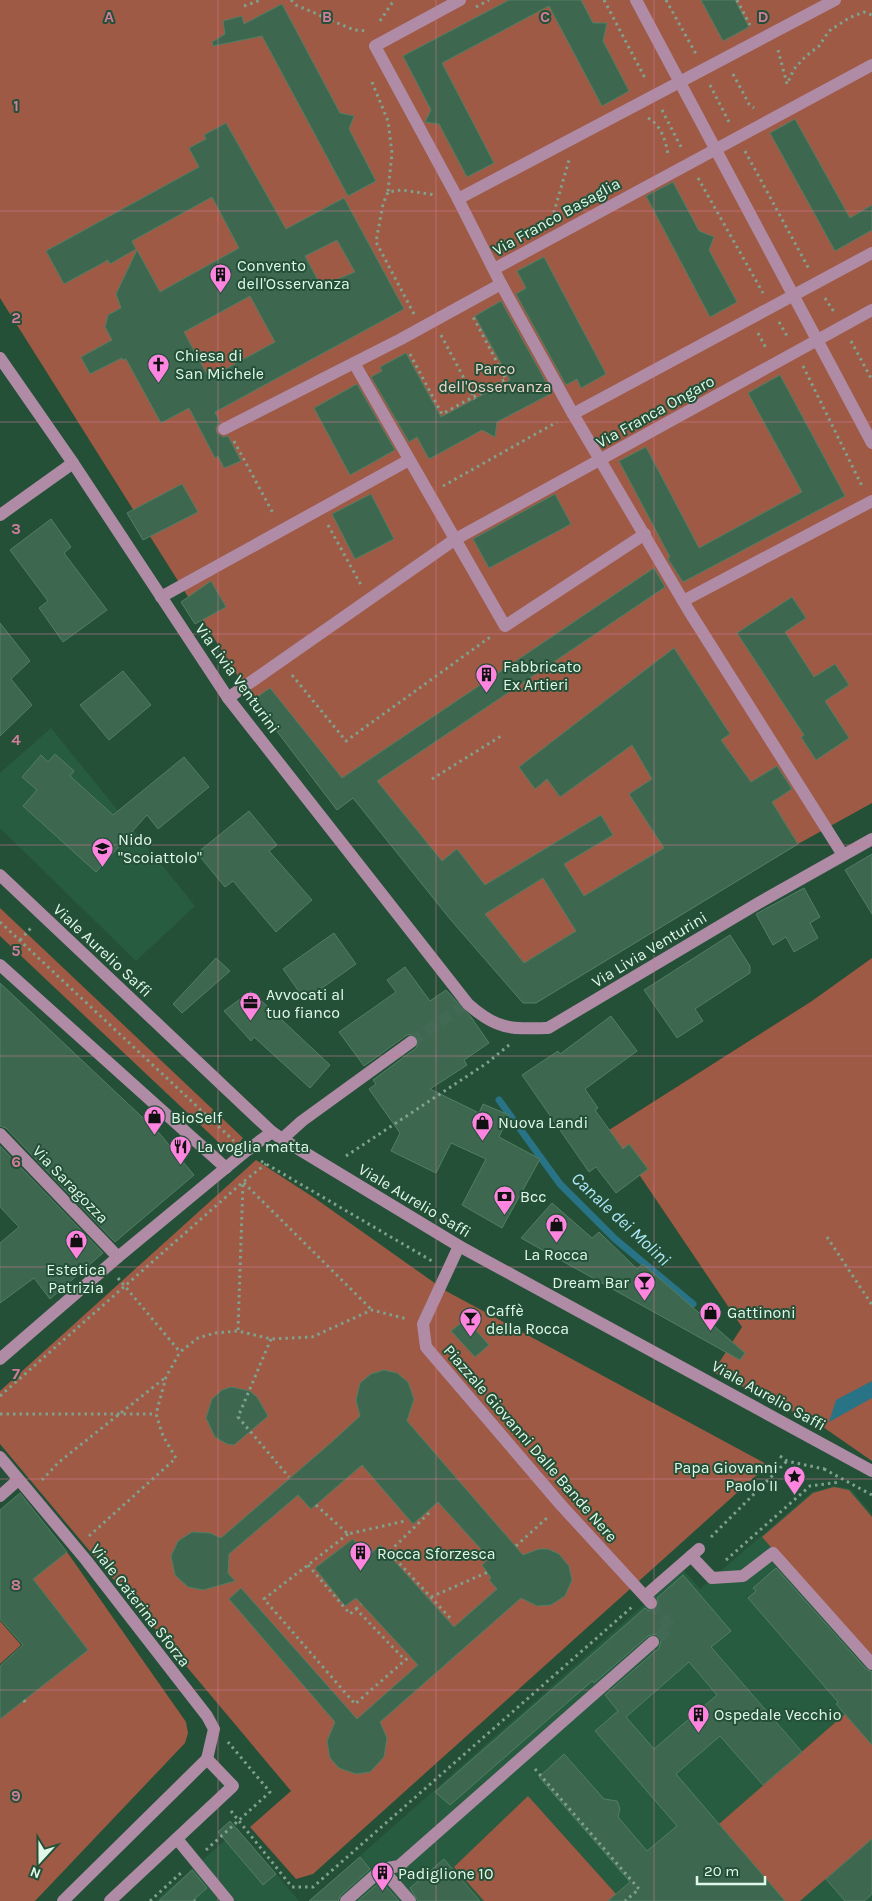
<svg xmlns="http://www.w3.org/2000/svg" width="872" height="1901" font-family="Karla,sans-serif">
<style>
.built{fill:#285c40}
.green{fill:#9e5a45}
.water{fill:#287385}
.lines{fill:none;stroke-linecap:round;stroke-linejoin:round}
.stream{stroke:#287385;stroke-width:7}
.building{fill:#3d684f;stroke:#527e64;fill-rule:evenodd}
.minor-tunnel{stroke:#416953;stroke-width:12;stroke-dasharray:12 6;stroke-linecap:butt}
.path{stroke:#7fa18d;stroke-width:3;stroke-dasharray:2.5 4;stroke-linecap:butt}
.minor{stroke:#b08ba5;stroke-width:12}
.grid{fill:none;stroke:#d07d9b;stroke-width:1;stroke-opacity:0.55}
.labels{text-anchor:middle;stroke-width:4;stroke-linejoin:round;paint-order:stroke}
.street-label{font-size:16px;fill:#e0f8e9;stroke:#255038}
.poi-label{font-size:16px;fill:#e0f8e9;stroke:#255038;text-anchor:start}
.park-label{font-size:16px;fill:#eed4cc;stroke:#255038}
.water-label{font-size:18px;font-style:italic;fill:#ade7f8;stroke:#255038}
.grid-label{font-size:16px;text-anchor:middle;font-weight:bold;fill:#d07d9b;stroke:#255038;stroke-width:4;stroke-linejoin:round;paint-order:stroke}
</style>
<rect width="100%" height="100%" fill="#255038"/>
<!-- built -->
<g class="built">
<polygon points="51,728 195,906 136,961 0,828 0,773"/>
<polygon points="834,1486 851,1489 872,1514 872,1901 309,1901 683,1570 700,1589 812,1492"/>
<polygon points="238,1829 299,1901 155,1901"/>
</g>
<!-- green -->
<g class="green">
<polygon points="0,0 872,0 872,803 798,844 536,1003 523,1003 353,798 337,810 253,700 0,298"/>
<polygon points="0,908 243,1138 230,1153 0,936"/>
<polygon points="872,958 872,1461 823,1427 713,1372 742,1327 609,1130 812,1001"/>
<polygon points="256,1160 316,1199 446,1291 768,1465 313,1874 296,1879 250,1827 291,1791 0,1444 0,1391"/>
<polygon points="834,1487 849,1490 872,1517 872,1662 762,1537 813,1493"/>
<polygon points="67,1552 186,1722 188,1733 185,1743 35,1901 0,1901 0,1719 88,1650 33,1579"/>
<polygon points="0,1621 21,1645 0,1664"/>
<polygon points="845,1714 872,1745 872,1839 800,1901 785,1901 719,1824"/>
<polygon points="528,1796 616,1894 608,1901 484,1901 454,1867"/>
</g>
<!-- water -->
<polygon class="water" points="872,1381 872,1398 829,1422 836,1400"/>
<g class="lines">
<!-- stream -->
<polyline class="stream" points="499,1100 560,1184 615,1239 693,1304"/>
</g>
<!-- building -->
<g class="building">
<polygon points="509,0 581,0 593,23 607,23 603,41 629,91 602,106 549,6 442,63 494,163 467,177 439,124 425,122 431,110 403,56"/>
<polygon points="701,0 735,0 749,27 723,41"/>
<polygon points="282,4 340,113 354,116 349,129 376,181 348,196 262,36 213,46 212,42 225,34 223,21 242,16 244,24"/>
<polygon points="795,119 850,218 872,205 872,230 835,251 770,133"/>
<path d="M226,123L286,229L344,198L404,309L215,412L220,422L216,428L217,433L223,437L228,436L241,461L224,468L218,456L215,458L189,408L161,423L126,359L123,360L122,358L90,374L81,357L112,340L105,327L108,315L121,308L116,294L137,250L160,292L239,248L212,197L132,241L136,249L110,264L108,260L64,284L46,251L199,167L189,148L206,139L204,135ZM337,240L355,272L321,286L305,256ZM250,296L275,342L209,378L184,332Z"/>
<polygon points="673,182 699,231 714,237 709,250 737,302 710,317 646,196"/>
<polygon points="544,257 606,374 581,388 577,379 566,385 516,294 526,288 517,271"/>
<polygon points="501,301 552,393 497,422 495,437 482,430 429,459 417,437 409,442 371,377 382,371 380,367 406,353 441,417 510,380 475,316"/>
<polygon points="780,375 845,496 683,582 668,559 670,557 619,461 646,447 699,548 802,492 748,393"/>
<polygon points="357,384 395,450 350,475 314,408"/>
<polygon points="182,484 198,512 143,540 127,513"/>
<polygon points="371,494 394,539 355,559 332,514"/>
<polygon points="555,494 571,524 489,568 473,539"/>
<polygon points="51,519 71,547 64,553 107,610 63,642 39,608 48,601 10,550"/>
<path d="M654,568L665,587L377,781L442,861L457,849L485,885L601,815L613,835L564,864L584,896L664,848L629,794L652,779L632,745L560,797L547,779L535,789L519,767L674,648L730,734L721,740L751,782L777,766L792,789L772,802L798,844L536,1003H523L450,919L353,798L337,810L253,700L270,688L342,778ZM543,878L576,931L524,963L485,914Z"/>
<polygon points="211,581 226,607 195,624 181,602"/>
<polygon points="792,597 806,618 785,632 814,677 835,664 849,685 825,701 849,738 816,760 801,737 804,735 737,633"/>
<polygon points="0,623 30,661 11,679 32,705 0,736"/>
<polygon points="123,671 151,705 109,740 80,705"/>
<polygon points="55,754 74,771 70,776 113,815 184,757 209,787 158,829 147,815 96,872 23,806 37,790 22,777 41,755 48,762"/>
<polygon points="249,811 277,845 269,851 312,900 276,932 233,881 225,887 197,853"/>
<polygon points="872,854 872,914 845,870"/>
<polygon points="804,888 820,917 810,923 818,938 794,952 786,937 773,945 756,914"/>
<polygon points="334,933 356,964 305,1000 283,969"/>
<polygon points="730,935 750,966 750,973 695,1009 703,1021 677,1038 644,990"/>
<polygon points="216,958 230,971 182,1013 173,1004"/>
<polygon points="405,967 430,1001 446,990 471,1017 489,1043 464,1060 467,1065 430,1089 479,1113 483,1104 509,1115 499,1137 540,1159 502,1228 462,1205 486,1159 451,1143 436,1173 391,1151 400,1133 369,1089 376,1084 373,1080 416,1048 419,1042 417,1037 414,1034 407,1035 364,1066 339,1032 396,992 387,980"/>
<polygon points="0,983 160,1134 194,1175 115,1242 6,1128 0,1126"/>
<polygon points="251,991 330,1065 310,1088 254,1037 251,1041 224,1011"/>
<polygon points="611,1016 637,1051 585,1089 598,1108 595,1110 623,1149 629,1144 648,1169 616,1193 596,1167 589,1172 522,1075 558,1051 560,1054"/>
<polygon points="0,1146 103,1253 50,1299 34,1278 0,1303 0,1243 19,1227 0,1207"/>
<polygon points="552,1203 592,1238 599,1232 637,1269 643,1264 745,1353 740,1360 521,1238"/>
<polygon points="466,1319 489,1345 475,1357 451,1331"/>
<polygon points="384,1370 397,1373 408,1382 414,1399 407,1421 523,1555 539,1549 548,1549 559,1554 569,1566 572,1580 565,1596 551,1605 537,1606 521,1598 380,1722 387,1738 384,1757 370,1772 356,1774 339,1768 330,1758 327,1741 335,1722 229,1599 241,1588 357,1719 418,1665 356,1598 345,1606 315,1568 353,1539 367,1557 380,1545 454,1627 497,1589 489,1580 491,1578 482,1565 489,1558 438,1502 413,1524 362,1465 311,1509 298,1495 229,1554 228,1573 235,1581 203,1590 188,1587 175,1575 171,1556 178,1541 192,1532 210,1533 221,1538 334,1440 360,1416 356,1400 360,1383 371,1374"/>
<polygon points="231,1387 250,1391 257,1397 268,1416 234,1445 227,1444 215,1437 206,1418 212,1399 222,1390"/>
<polygon points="20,1493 67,1552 33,1579 88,1650 0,1719 0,1666 23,1645 0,1619 0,1510"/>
<polygon points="776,1568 866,1669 872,1672 872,1745 836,1704 838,1702 748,1598 756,1591 753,1588"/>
<path d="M683,1575L731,1631L711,1647L802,1752L763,1785L720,1736L676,1774L785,1901H608L630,1882L539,1777L564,1754L604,1799L617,1801L620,1808L618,1817L647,1851L677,1826L595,1731L618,1711L605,1695L659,1648L661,1640L655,1634L648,1636L594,1683L592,1681L450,1805L435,1792L645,1608L649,1611L656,1609L659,1605L657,1598ZM689,1662L717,1695L654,1749L626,1717Z"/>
<polygon points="230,1821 276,1874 263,1885 218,1832"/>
<polygon points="872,1839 872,1894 864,1901 845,1901 826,1879"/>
<polygon points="360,1857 370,1869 341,1895 338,1901 309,1901"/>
<polygon points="444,1859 480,1901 418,1901 410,1888"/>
<polygon points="192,1870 207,1888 192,1901 159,1901"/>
<polygon points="381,1881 399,1901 358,1901"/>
</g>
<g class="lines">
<!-- minor-tunnel -->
<g class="minor-tunnel">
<polyline points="411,1042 463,1006"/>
<polyline points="651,1603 671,1627 653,1642"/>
</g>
<!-- path -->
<g class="path">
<polyline points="291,0 296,5 354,30 367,31"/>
<polyline points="604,0 646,80"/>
<polyline points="666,0 696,54"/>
<polyline points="737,0 750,25"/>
<polyline points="244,6 261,0"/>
<polyline points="476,7 489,0"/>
<polyline points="380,21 394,0"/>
<polyline points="778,50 787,84 794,69 806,56 819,46 829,31 849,18 864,12 872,15"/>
<polyline points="733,74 749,104 754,108"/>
<polyline points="372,82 388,121 392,153 388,192"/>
<polyline points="710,85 730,124"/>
<polyline points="662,110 682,149"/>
<path d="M648,118C661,125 666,141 668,155"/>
<polyline points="745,151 809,269"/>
<polyline points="698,178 763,293"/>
<polyline points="552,219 569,160"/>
<polyline points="825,298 834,312"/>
<polyline points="414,314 376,242 383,204 388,192 401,190 436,195"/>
<polyline points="779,322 787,336"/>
<polyline points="758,333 767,350"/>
<polyline points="441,335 475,399"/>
<polyline points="851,341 872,380"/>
<polyline points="410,354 442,414 506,379 473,317"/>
<polyline points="803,366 862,486"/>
<polyline points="234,441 274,515"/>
<polyline points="443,486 557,422"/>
<polyline points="328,525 361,585"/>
<polyline points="292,675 346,741 493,635"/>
<polyline points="432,779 501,736"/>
<polyline points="0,922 234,1141"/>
<polyline points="20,940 31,928"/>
<polyline points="346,1156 487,1063 509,1045"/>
<polyline points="261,1161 432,1261"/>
<polyline points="827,1237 872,1305"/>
<polyline points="118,1278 180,1352"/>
<polyline points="238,1330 243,1182 266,1164"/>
<polyline points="271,1339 238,1417 289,1477"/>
<polyline points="0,1396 243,1182 372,1310"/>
<polyline points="0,1414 156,1414"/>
<polyline points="780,1456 787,1461 824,1469 826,1466"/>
<polyline points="824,1469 872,1495"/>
<polyline points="42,1480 59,1462 166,1377"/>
<polyline points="316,1505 348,1534 405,1521"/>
<polyline points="429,1513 389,1552 452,1620"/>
<polyline points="348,1534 264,1599 355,1704 410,1656"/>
<polyline points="89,1536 176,1458 163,1436 156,1414 166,1377 180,1352 198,1338 215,1333 238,1331 271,1339 312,1337 372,1310 407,1319"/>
<polyline points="711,1537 787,1461"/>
<polyline points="516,1546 549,1516"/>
<polyline points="726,1560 810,1486 840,1482"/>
<polyline points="308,1565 350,1614 356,1609 405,1660"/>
<polyline points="431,1597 488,1572"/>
<polyline points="356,1609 361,1604"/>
<polyline points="24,1700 26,1704"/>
<polyline points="535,1769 639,1889 625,1901"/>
<polyline points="231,1811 292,1887 313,1887 632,1607"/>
<polyline points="206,1850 270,1792 228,1742"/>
<polyline points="194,1900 195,1901"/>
<polyline points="150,1901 183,1871"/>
</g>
<!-- minor -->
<g class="minor">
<polyline points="636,0 872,443"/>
<polyline points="458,199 835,0"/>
<polyline points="494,269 872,65"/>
<polyline points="501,284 573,414 689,611 843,855"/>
<path d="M0,358L73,463L228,698L468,1004C497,1030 511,1029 548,1028L762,901L872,839"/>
<polyline points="354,363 505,626 645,534"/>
<polyline points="573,414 872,253"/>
<polyline points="224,429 401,339 501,284 458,199 375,46 460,0"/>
<polyline points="0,515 73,463"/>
<polyline points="161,597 409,460"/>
<polyline points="683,601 872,501"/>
<polyline points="228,698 454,540 872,310"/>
<polyline points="0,875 272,1132 282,1139 459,1246 872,1471"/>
<polyline points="0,965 226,1168"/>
<polyline points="0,1134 118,1257"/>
<polyline points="282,1139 302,1121 411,1042"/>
<polyline points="459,1246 423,1324 426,1347 561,1505 651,1603"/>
<polyline points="0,1359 118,1257 245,1152 272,1132"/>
<polyline points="0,1457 86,1560 207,1716 214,1729 207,1759 233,1786 110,1901"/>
<polyline points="0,1496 18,1480"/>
<polyline points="691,1556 712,1578 743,1576 773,1553 872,1664"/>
<polyline points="645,1596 699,1549"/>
<polyline points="177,1839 228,1901"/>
<polyline points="382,1869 410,1901"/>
<polyline points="63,1901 207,1759"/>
<polyline points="346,1901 382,1869 399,1866 653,1642"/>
</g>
</g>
<!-- grid -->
<path class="grid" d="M218,0V1901M436,0V1901M654,0V1901M0,211H872M0,422H872M0,634H872M0,845H872M0,1056H872M0,1267H872M0,1479H872M0,1690H872"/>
<!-- icons -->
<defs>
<symbol id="building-pin" viewBox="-11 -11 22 30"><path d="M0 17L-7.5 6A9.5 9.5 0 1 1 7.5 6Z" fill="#fe85df" stroke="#255038"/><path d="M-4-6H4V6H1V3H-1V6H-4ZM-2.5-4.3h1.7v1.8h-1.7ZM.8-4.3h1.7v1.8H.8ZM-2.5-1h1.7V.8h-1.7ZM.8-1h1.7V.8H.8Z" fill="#111"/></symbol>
<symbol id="church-pin" viewBox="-11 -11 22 30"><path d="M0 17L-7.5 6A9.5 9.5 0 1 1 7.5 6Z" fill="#fe85df" stroke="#255038"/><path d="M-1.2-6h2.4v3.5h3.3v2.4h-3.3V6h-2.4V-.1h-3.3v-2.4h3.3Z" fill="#111"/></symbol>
<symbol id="school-pin" viewBox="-11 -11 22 30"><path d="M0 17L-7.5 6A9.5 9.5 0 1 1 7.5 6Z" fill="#fe85df" stroke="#255038"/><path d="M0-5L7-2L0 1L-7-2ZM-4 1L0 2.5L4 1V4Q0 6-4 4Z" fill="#111"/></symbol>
<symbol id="office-pin" viewBox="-11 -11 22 30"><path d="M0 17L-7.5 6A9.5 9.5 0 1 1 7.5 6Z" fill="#fe85df" stroke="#255038"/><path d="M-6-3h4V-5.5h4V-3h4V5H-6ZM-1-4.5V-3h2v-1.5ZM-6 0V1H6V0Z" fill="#111"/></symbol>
<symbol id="shop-pin" viewBox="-11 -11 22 30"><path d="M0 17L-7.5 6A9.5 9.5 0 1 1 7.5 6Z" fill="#fe85df" stroke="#255038"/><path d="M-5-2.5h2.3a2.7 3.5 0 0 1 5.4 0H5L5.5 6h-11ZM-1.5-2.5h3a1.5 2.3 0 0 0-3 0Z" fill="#111"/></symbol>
<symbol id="restaurant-pin" viewBox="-11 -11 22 30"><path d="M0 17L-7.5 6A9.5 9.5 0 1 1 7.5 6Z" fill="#fe85df" stroke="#255038"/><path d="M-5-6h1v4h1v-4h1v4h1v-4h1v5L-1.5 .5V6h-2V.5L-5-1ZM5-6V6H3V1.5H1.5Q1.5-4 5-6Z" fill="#111"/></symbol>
<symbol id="bank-pin" viewBox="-11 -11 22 30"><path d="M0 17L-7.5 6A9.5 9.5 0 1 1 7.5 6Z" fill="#fe85df" stroke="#255038"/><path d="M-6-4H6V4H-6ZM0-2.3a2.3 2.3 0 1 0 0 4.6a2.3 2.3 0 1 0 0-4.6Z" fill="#111"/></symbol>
<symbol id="bar-pin" viewBox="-11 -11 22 30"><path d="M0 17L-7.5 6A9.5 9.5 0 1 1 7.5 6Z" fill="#fe85df" stroke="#255038"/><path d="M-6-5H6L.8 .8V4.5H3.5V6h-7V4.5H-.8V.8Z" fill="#111"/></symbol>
<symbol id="sight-pin" viewBox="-11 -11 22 30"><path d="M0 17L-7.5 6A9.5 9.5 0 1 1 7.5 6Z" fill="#fe85df" stroke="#255038"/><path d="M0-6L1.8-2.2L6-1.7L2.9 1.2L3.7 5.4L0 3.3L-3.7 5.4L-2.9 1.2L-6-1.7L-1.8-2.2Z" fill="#111"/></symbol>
</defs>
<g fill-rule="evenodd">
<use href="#building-pin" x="208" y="262" width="25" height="34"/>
<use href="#church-pin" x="146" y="352" width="25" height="34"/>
<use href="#building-pin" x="474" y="662" width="25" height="34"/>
<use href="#school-pin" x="90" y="836" width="25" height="34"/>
<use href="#office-pin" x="238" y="990" width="25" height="34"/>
<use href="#shop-pin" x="142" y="1104" width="25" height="34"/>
<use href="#shop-pin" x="470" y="1110" width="25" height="34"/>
<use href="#restaurant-pin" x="168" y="1134" width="25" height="34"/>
<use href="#bank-pin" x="492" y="1184" width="25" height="34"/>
<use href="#shop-pin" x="544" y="1212" width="25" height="34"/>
<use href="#shop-pin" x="64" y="1228" width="25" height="34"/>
<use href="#bar-pin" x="632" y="1270" width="25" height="34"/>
<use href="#shop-pin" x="698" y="1300" width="25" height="34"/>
<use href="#bar-pin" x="458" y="1306" width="25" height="34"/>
<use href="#sight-pin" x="782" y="1464" width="25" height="34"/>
<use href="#building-pin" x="348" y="1540" width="25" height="34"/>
<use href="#building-pin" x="686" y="1702" width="25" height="34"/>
<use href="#building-pin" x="370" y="1860" width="25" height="34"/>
</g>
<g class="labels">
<!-- street labels -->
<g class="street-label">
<text transform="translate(556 216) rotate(-29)" y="6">Via Franco Basaglia</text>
<text transform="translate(655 411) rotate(-29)" y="6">Via Franca Ongaro</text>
<text transform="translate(238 678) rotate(54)" y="6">Via Livia Venturini</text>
<text transform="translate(649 949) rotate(-31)" y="6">Via Livia Venturini</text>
<text transform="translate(103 950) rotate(43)" y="6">Viale Aurelio Saffi</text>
<text transform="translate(71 1184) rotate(46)" y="6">Via Saragozza</text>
<text transform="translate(415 1200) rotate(31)" y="6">Viale Aurelio Saffi</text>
<text transform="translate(769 1395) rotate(29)" y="6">Viale Aurelio Saffi</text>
<text transform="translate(531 1443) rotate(49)" y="6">Piazzale Giovanni Dalle Bande Nere</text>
<text transform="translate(141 1605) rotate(52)" y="6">Viale Caterina Sforza</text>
</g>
<!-- poi labels -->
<g class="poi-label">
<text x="237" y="271">Convento<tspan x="237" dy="18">dell'Osservanza</tspan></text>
<text x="175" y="361">Chiesa di<tspan x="175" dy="18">San Michele</tspan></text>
<text x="503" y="672">Fabbricato<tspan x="503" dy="18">Ex Artieri</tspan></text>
<text x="118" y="845">Nido<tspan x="118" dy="18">"Scoiattolo"</tspan></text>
<text x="266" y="1000">Avvocati al<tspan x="266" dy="18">tuo fianco</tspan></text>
<text x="171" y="1123">BioSelf</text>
<text x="498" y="1128">Nuova Landi</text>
<text x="197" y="1152">La voglia matta</text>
<text x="520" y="1202">Bcc</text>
<text x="556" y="1260" text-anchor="middle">La Rocca</text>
<text x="76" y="1275" text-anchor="middle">Estetica<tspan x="76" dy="18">Patrizia</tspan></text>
<text x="629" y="1288" text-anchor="end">Dream Bar</text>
<text x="486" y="1316">Caffè<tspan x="486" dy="18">della Rocca</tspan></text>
<text x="727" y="1318">Gattinoni</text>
<text x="778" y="1473" text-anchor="end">Papa Giovanni<tspan x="778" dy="18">Paolo II</tspan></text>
<text x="377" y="1559">Rocca Sforzesca</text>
<text x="714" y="1720">Ospedale Vecchio</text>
<text x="398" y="1879">Padiglione 10</text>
</g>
<!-- park labels -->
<g class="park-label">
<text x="495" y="374">Parco<tspan x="495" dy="18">dell'Osservanza</tspan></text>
</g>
<!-- water labels -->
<g class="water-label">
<text transform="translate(621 1219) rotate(43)" y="6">Canale dei Molini</text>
</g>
</g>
<g class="grid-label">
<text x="109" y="22">A</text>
<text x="327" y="22">B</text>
<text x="545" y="22">C</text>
<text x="763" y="22">D</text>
<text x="16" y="111">1</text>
<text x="16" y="323">2</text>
<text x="16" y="534">3</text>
<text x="16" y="745">4</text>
<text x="16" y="956">5</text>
<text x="16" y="1167">6</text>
<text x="16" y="1379">7</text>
<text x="16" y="1590">8</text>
<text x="16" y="1801">9</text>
</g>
<!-- north arrow -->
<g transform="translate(40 1861) rotate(201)" stroke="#255038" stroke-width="4" paint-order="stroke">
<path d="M0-4L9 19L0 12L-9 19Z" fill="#e0f8e9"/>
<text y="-8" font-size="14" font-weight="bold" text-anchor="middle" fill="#e0f8e9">N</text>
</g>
<!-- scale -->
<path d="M697 1876v8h68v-8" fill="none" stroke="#e0f8e9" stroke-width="2.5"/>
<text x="704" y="1876" font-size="15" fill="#e0f8e9" stroke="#255038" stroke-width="4" paint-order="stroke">20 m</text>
</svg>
